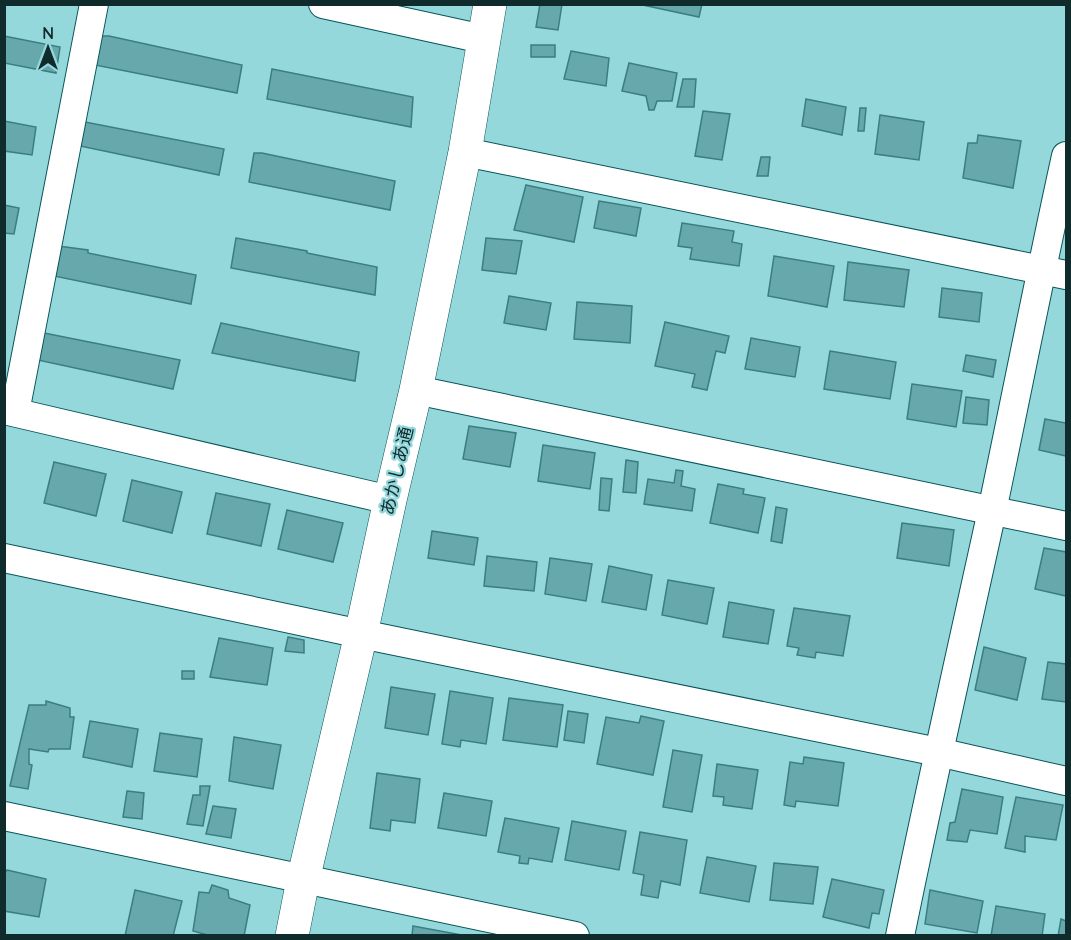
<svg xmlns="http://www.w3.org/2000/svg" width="1071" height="940" font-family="Quicksand,'Noto Sans JP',sans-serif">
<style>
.building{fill:#66a8ac;stroke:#3b7e81;stroke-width:1.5}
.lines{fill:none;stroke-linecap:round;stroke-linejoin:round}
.street-casing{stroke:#075559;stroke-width:30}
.secondary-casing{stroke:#075559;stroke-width:34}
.street{stroke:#fff;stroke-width:28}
.secondary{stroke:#fff;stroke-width:33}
.labels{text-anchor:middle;stroke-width:4.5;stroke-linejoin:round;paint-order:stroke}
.street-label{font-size:18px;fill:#0f2b2c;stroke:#95d8dc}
</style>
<rect width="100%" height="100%" fill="#95d8dc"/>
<!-- building -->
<g class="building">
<polygon points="540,4 562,4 558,30 536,27"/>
<polygon points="638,4 702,4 699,17"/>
<polygon points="4,36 60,47 56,73 4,63"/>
<polygon points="100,36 109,36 242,65 237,93 95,65"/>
<rect x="531" y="45" width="24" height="12"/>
<polygon points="571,51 609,58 606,86 564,79"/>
<polygon points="629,63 677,73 672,101 657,101 654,110 649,110 646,96 622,91"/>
<polygon points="272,69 413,97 411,127 267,99"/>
<polygon points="683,79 696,79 694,107 677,107"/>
<polygon points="806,99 846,107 842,135 802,126"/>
<polygon points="860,108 866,108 864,131 858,131"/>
<polygon points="703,111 730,114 722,160 695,156"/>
<polygon points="880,115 924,122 919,160 875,154"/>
<polygon points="4,121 36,127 32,155 4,151"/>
<polygon points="85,122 224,149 219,175 80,146"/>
<polygon points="978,135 1021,141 1013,188 963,178 968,143 977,143"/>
<polygon points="254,153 262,153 395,181 390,210 249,182"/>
<polygon points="761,157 770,157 768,176 757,176"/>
<polygon points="526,185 583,197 574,242 514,230"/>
<polygon points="599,201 641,208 636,236 594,228"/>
<polygon points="4,205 19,208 14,234 4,233"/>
<polygon points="682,223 734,231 732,242 742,244 739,266 690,259 692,248 678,246"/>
<polygon points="236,238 307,251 307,253 377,267 375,295 231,268"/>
<polygon points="486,238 522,241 516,274 482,270"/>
<polygon points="58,246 88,250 88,253 196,275 191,304 54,276"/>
<polygon points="774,256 834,266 827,307 768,296"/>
<polygon points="848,262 909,270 904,307 844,300"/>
<polygon points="942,288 982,293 979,322 939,317"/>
<polygon points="509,296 551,303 546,330 504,323"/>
<polygon points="577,302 632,306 630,343 574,339"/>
<polygon points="665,322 729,336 725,353 716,351 707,390 692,387 695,374 655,366"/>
<polygon points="221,323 359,352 355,381 212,353"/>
<polygon points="39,332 180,360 173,389 33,359"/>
<polygon points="751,338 800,347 795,377 745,369"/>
<polygon points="830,351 896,362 890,399 824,389"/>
<polygon points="966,355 996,360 993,377 963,371"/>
<polygon points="912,384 962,391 956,427 907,419"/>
<polygon points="966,397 989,400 987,425 963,423"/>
<polygon points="1045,419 1066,423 1066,456 1039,450"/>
<polygon points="469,426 516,433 510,467 463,459"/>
<polygon points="543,445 595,453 590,489 538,481"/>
<polygon points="626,460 638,462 636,493 623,492"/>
<polygon points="54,462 106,474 96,516 44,503"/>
<polygon points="676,470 683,471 681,486 695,489 692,511 644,504 648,479 674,483"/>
<polygon points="601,478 612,479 609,511 599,510"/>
<polygon points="132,480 182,492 172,533 123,521"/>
<polygon points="718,484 744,489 743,494 765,498 758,533 710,523"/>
<polygon points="216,493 270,504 261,546 207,534"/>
<polygon points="776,507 787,509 782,543 771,541"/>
<polygon points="287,510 343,523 333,562 278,549"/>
<polygon points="902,523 954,530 949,566 897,558"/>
<polygon points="432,531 478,538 474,565 428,558"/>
<polygon points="1044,548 1066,552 1066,596 1035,589"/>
<polygon points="487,556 537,562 534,591 484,586"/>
<polygon points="550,558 592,564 586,601 545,594"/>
<polygon points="609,566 652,575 646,610 602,602"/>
<polygon points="668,580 714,588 707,624 662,615"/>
<polygon points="729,602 774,610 768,644 723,637"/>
<polygon points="794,608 850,616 843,656 816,652 815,658 797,655 799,648 787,646"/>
<polygon points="288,637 304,640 304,653 285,651"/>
<polygon points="219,638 273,648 267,685 210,677"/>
<polygon points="984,647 1026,658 1017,700 975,690"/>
<polygon points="1048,662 1066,664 1066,702 1042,699"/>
<rect x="182" y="671" width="12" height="8"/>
<polygon points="391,687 435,694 428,735 385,728"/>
<polygon points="450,691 493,698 486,744 461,740 460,747 442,744"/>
<polygon points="509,698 563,705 557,747 503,740"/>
<polygon points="46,701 70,708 70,717 74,717 70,749 49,749 48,752 29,749 29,764 32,765 28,789 10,786 29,705 46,705"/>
<polygon points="568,711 588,714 584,743 564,740"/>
<polygon points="641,716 664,721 653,775 597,764 606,717 639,723"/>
<polygon points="90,721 138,729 132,767 83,757"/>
<polygon points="160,733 202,739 197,777 154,771"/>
<polygon points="234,737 281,745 273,789 229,781"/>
<polygon points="673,750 702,755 692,812 663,807"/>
<polygon points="804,757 844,763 838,806 796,801 795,807 784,805 790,762 803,764"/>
<polygon points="717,764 758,770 752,809 723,805 724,797 713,796"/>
<polygon points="377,773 420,779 415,823 391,820 390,831 370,828"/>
<polygon points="200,786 210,786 203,826 187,824 193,795 200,795"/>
<polygon points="962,789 1003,797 997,834 970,830 967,842 947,840 950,823 955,822"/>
<polygon points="127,791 144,793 142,819 123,817"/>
<polygon points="444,793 492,801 486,836 438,828"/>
<polygon points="1016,797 1063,805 1056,840 1025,836 1025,852 1005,848"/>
<polygon points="213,806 236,809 231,838 206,834"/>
<polygon points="505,818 559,828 552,862 529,858 528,864 519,863 520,856 498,852"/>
<polygon points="572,821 626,831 619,870 565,860"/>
<polygon points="640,832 687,840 680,885 661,881 658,898 641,895 644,875 633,873"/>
<polygon points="707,857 756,866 749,902 700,893"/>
<polygon points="774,863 818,867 813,904 770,900"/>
<polygon points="7,870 46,879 39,917 4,911 4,874"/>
<polygon points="832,879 884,890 879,914 872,913 869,928 823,917"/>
<polygon points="212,885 228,890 229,898 250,905 244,936 211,936 193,931 199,892 209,893"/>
<polygon points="135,890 182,901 173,936 125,936"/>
<polygon points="930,890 983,901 977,933 925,924"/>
<polygon points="996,906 1045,914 1042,936 991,936"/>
<polygon points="1061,919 1066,921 1066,936 1058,936"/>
<polygon points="413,926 467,936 412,936"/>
</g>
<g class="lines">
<defs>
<g id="street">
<polyline points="323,4 483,39"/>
<polyline points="465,152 1066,275"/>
<polyline points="416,390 1066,526"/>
<polyline points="4,410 390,500"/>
<polyline points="15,412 94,4"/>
<polyline points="4,558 361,634 938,752 1066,781"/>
<polyline points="4,816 575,936"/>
<path d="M900,936C929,793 961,652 992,511C1017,392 1040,274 1066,156"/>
</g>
<polyline id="secondary" points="292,936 303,880 361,634 390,500 416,390 465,152 490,4"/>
</defs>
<!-- street casing -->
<use href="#street" class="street-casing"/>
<!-- secondary casing -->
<use href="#secondary" class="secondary-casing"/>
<!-- street -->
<use href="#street" class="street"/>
<!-- secondary -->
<use href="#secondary" class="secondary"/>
</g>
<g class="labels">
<!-- street labels -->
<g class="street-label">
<text transform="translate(397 471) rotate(-77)" y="6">あかしあ通</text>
</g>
</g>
<!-- border -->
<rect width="1071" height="940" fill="none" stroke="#0f2b2c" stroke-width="12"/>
<!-- north arrow -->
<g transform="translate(48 48)" stroke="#95d8dc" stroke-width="4.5" paint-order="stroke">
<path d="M0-4.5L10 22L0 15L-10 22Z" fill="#0f2b2c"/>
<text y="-9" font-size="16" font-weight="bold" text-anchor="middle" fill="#0f2b2c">N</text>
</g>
</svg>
